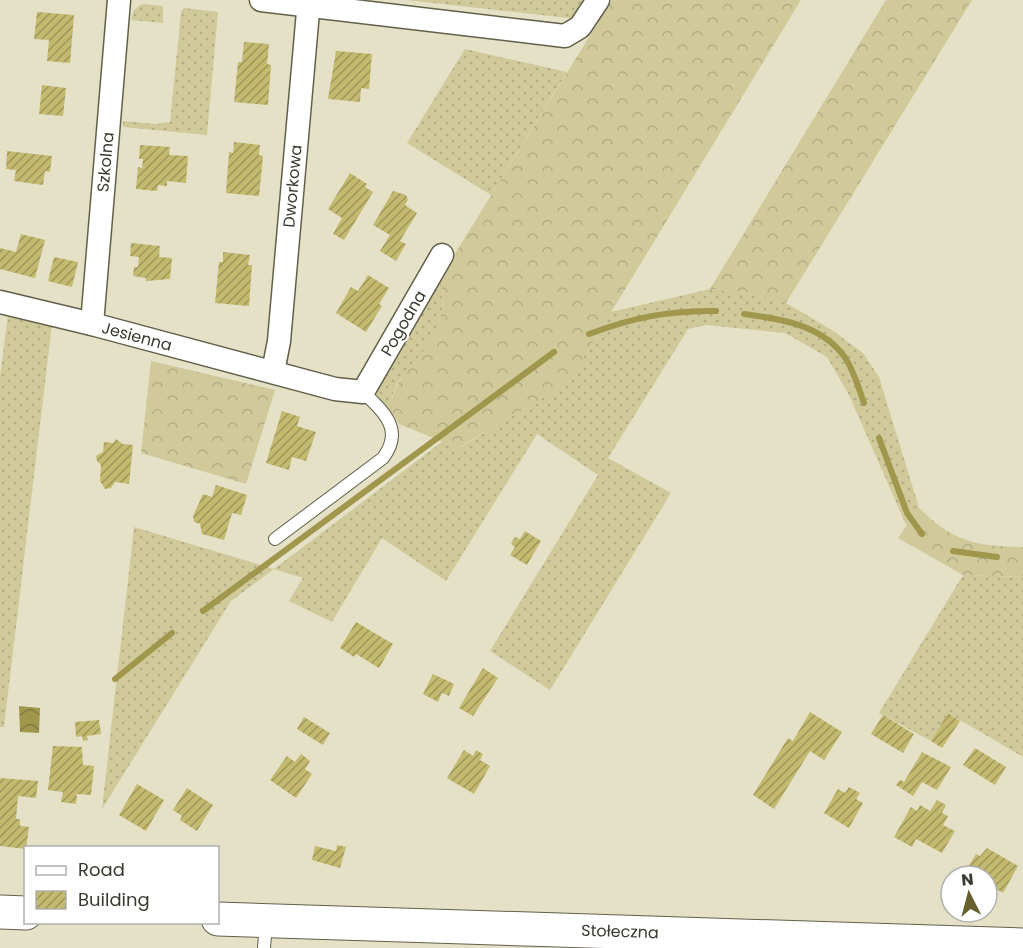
<svg xmlns="http://www.w3.org/2000/svg" width="1023" height="948" font-family="Poppins,sans-serif">
<style>
.grass{fill:url(#grass-dots)}
.forest{fill:url(#forest-crowns)}
.water{fill:url(#water-waves)}
.lines{fill:none;stroke-linecap:round;stroke-linejoin:round}
.stream{stroke:#a0964c;stroke-width:6}
.building{fill:url(#building-hatch)}
.lane-casing{stroke:#63604a;stroke-width:14}
.street-casing{stroke:#63604a;stroke-width:25}
.secondary-casing{stroke:#63604a;stroke-width:35}
.lane{stroke:#fff;stroke-width:12}
.street{stroke:#fff;stroke-width:22}
.secondary{stroke:#fff;stroke-width:33}
.labels{text-anchor:middle;stroke-width:4.5;stroke-linejoin:round;paint-order:stroke}
.street-label{font-size:16px;fill:#3a392f;stroke:#fff}
</style>
<defs>
<pattern id="grass-dots" width="8" height="8" patternUnits="userSpaceOnUse" patternTransform="scale(1.5)"><rect width="8" height="8" fill="#d0c99a"/><path d="M2 2h.1M6 6h.1" fill="none" stroke="#b3ad85" stroke-width="1.8" stroke-linecap="round"/></pattern>
<pattern id="forest-crowns" width="20" height="18" patternUnits="userSpaceOnUse" patternTransform="scale(1.5)"><rect width="20" height="18" fill="#d0c99a"/><path d="M2 6a3 3 0 1 1 6 0M12 15a3 3 0 1 1 6 0" fill="none" stroke="#b3ad85"/></pattern>
<pattern id="water-waves" width="16" height="10" patternUnits="userSpaceOnUse" patternTransform="scale(1.5)"><rect width="16" height="10" fill="#a0964c"/><path d="M0 5q4-4 8 0t8 0" fill="none" stroke="#837b40"/></pattern>
<pattern id="building-hatch" width="6" height="6" patternUnits="userSpaceOnUse" patternTransform="scale(1.5)"><rect width="6" height="6" fill="#c3b96f"/><path d="M-1 1l2-2M0 6l6-6M5 7l2-2" fill="none" stroke="#9f975c"/></pattern>
</defs>
<rect width="100%" height="100%" fill="#e4e1c7"/>
<!-- grass -->
<g class="grass">
<polygon points="407,0 588,0 577,19"/>
<polygon points="142,4 163,6 163,23 131,20 134,10"/>
<polygon points="184,8 218,12 207,135 123,127 123,121 155,124 170,122 181,12"/>
<polygon points="465,49 567,72 491,195 407,143"/>
<path d="M440,278C448,311 437,338 414,363C406,373 397,380 393,393C391,400 393,409 393,417L372,389Z"/>
<polygon points="710,289 751,293 786,303 832,330 863,353 879,377 919,508 907,527 849,395 827,357 785,333 706,325 688,329 608,458 671,493 550,690 490,651 598,475 537,434 446,581 382,538 332,622 289,601 303,578 274,569 231,601 102,809 134,527 274,569 443,441 459,448 567,383 611,312"/>
<polygon points="8,314 52,324 4,727 0,727 0,377"/>
<polygon points="963,575 1023,577 1023,757 948,713 931,741 879,713"/>
</g>
<!-- forest -->
<g class="forest">
<path d="M612,0H801L568,383L458,448L399,424C374,391 420,363 433,336C443,316 445,299 440,278Z"/>
<polygon points="886,0 972,0 786,303 751,293 710,289"/>
<polygon points="151,361 275,390 246,484 141,453"/>
<path d="M919,508C953,542 977,546 1023,547V577L963,575L898,538Z"/>
</g>
<!-- water -->
<polygon class="water" points="19,706 40,708 39,733 20,732"/>
<g class="lines">
<!-- stream -->
<g class="stream">
<path d="M744,314C782,319 823,325 846,359C854,372 859,389 864,403"/>
<path d="M589,334C635,317 666,311 716,311"/>
<polyline points="879,438 907,513 922,534"/>
<polyline points="953,551 997,557"/>
<polyline points="203,611 554,352"/>
<polyline points="115,679 172,633"/>
</g>
</g>
<!-- building -->
<g class="building">
<polygon points="37,12 74,15 70,63 47,61 49,40 34,39"/>
<polygon points="244,42 269,44 267,64 271,65 268,105 234,102 238,62 242,62"/>
<polygon points="336,51 372,54 369,89 361,88 360,102 328,99"/>
<polygon points="42,85 66,88 63,116 39,114"/>
<polygon points="234,142 260,145 259,155 263,156 259,196 226,193 229,152 233,153"/>
<polygon points="140,145 170,147 169,155 188,156 186,183 167,181 167,186 158,185 157,191 136,189 138,167 142,168 143,159 139,159"/>
<polygon points="7,151 52,156 50,172 45,171 43,185 14,181 16,170 6,169"/>
<polygon points="350,173 367,184 365,187 373,192 344,240 333,234 342,218 328,209"/>
<polygon points="393,191 406,195 408,200 405,205 417,213 400,241 406,244 396,261 380,251 390,235 373,225"/>
<polygon points="21,234 45,240 35,278 0,269 0,248 16,252"/>
<polygon points="131,243 160,246 159,257 172,258 170,279 146,281 146,278 133,276 134,267 138,267 139,257 130,256"/>
<polygon points="223,252 250,255 248,265 252,265 249,306 215,303 219,262 223,262"/>
<polygon points="54,257 78,262 72,287 48,281"/>
<polygon points="368,275 389,288 379,304 382,306 366,332 336,313 351,287 358,291"/>
<polygon points="282,411 300,417 297,426 316,432 306,461 292,457 289,470 266,463"/>
<polygon points="116,439 123,444 133,445 129,484 115,482 111,488 105,489 100,481 101,465 97,461 96,456 103,452 104,442 113,443"/>
<polygon points="216,485 247,495 241,515 232,513 224,540 202,534 200,524 194,522 193,516 203,494 212,497"/>
<polygon points="525,531 541,541 527,565 510,555 515,547 511,544 515,537 520,539"/>
<polygon points="356,622 393,644 379,668 356,654 354,657 340,648"/>
<polygon points="483,668 498,678 473,716 459,708"/>
<polygon points="433,674 454,684 449,696 442,693 438,702 423,694"/>
<polygon points="810,712 842,732 824,760 810,751 774,809 753,795 788,738 793,741"/>
<polygon points="948,713 960,721 942,748 931,741"/>
<polygon points="883,715 914,734 903,753 871,734"/>
<polygon points="304,717 330,733 323,745 297,729"/>
<polygon points="99,720 101,734 87,736 88,740 83,741 82,736 76,737 75,722"/>
<polygon points="53,746 82,747 83,765 94,766 91,795 77,794 76,804 61,802 63,792 48,790"/>
<polygon points="975,748 1006,767 995,785 963,765"/>
<polygon points="464,750 473,756 476,750 483,754 480,760 490,766 474,794 447,778"/>
<polygon points="922,752 951,767 937,790 922,782 913,796 896,785 900,780 904,782"/>
<polygon points="301,754 310,761 305,769 312,774 296,798 270,780 287,756 295,762"/>
<polygon points="0,778 38,781 36,798 18,796 16,819 20,819 20,826 29,827 26,849 0,846"/>
<polygon points="137,784 164,800 146,831 119,815"/>
<polygon points="849,787 860,793 856,799 863,803 849,828 824,813 838,789 845,793"/>
<polygon points="187,788 213,805 197,831 180,820 182,816 173,810"/>
<polygon points="937,800 946,805 942,813 948,816 943,825 955,831 942,853 916,839 912,847 894,837 911,807 917,811 920,805 930,811"/>
<polygon points="337,845 346,847 340,868 312,860 315,846 336,851"/>
<polygon points="987,848 1018,866 1003,893 988,884 990,881 987,876 968,867 976,854 980,856"/>
</g>
<g class="lines">
<defs>
<g id="lane">
<path d="M275,539L383,458C404,430 385,413 363,392"/>
<polyline points="264,948 266,922"/>
</g>
<g id="street">
<polyline points="261,0 565,36 580,27 598,0"/>
<polyline points="0,302 92,324 335,389 363,392 442,255"/>
<polyline points="92,324 119,0"/>
<polyline points="273,372 279,341 309,0"/>
</g>
<g id="secondary">
<polyline points="0,912 26,913"/>
<polyline points="218,919 1023,945"/>
</g>
</defs>
<!-- lane casing -->
<use href="#lane" class="lane-casing"/>
<!-- street casing -->
<use href="#street" class="street-casing"/>
<!-- secondary casing -->
<use href="#secondary" class="secondary-casing"/>
<!-- lane -->
<use href="#lane" class="lane"/>
<!-- street -->
<use href="#street" class="street"/>
<!-- secondary -->
<use href="#secondary" class="secondary"/>
</g>
<g class="labels">
<!-- street labels -->
<g class="street-label">
<text transform="translate(105 162) rotate(-85)" y="6">Szkolna</text>
<text transform="translate(292 186) rotate(-85)" y="6">Dworkowa</text>
<text transform="translate(403 323) rotate(-60)" y="6">Pogodna</text>
<text transform="translate(137 336) rotate(15)" y="6">Jesienna</text>
<text transform="translate(620 931) rotate(2)" y="6">Stołeczna</text>
</g>
</g>
<!-- legend -->
<rect x="24" y="846" width="195" height="78" fill="#ffffff" stroke="#b0b0ac" stroke-width="1.5"/>
<rect x="36" y="866" width="30" height="9" fill="#ffffff" stroke="#b0b0ac" stroke-width="1.5"/>
<text x="78" y="876" font-size="18" fill="#3a392f">Road</text>
<rect x="36" y="891" width="30" height="18" fill="url(#building-hatch)" stroke="#b0b0ac" stroke-width="1.5"/>
<text x="78" y="906" font-size="18" fill="#3a392f">Building</text>
<!-- north arrow -->
<g transform="translate(969 894) rotate(354)"><circle r="28" fill="#ffffff" stroke="#b0b0ac" stroke-width="1.5"/>
<path d="M0-4.5L10 22L0 15L-10 22Z" fill="#68612d"/>
<text y="-9" font-size="16" font-weight="bold" text-anchor="middle" fill="#3a392f">N</text>
</g>
</svg>
